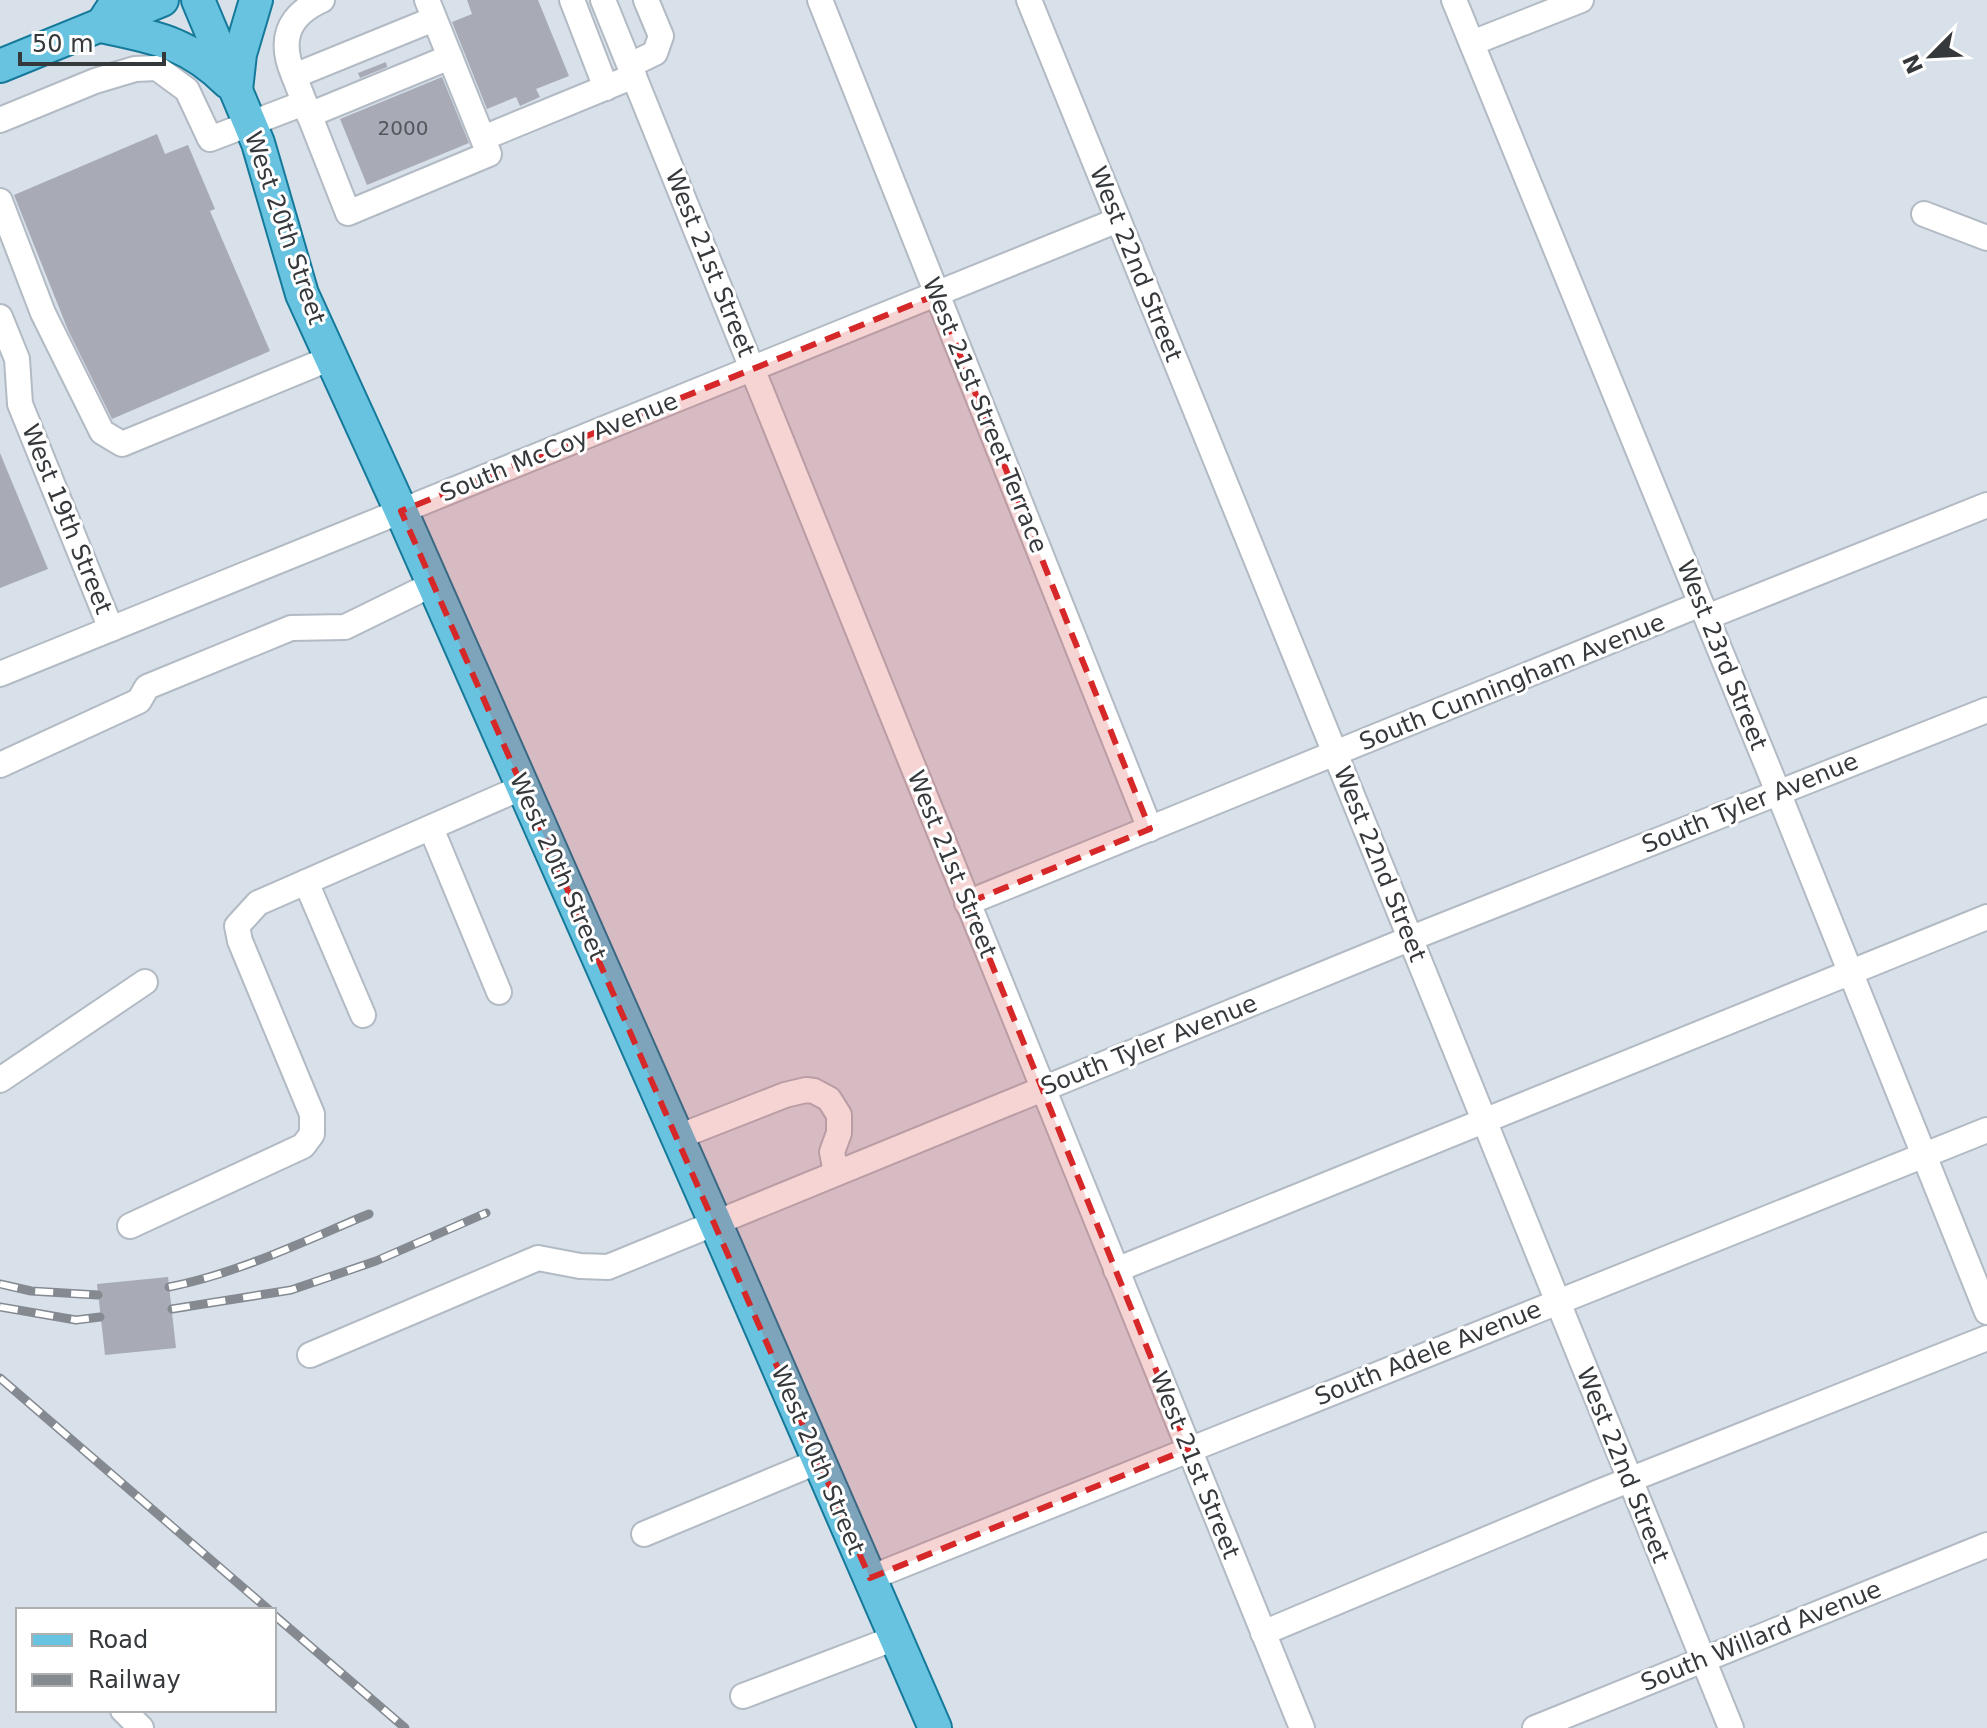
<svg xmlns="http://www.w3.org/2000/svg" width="1987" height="1728" font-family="'DejaVu Sans',sans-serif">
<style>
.building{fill:#a8abb5}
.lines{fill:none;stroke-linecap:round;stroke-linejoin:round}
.minor-casing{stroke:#b2bac3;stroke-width:28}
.major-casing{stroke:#15799a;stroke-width:36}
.minor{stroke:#fff;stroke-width:24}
.major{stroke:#68c3e0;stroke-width:32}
.rail-casing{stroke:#858a91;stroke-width:9}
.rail{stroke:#fff;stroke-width:6;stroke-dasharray:18;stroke-linecap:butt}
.marked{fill:#d62828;fill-opacity:0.2;stroke:#d62828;stroke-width:6;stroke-dasharray:16 10;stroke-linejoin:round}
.labels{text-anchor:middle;stroke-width:6;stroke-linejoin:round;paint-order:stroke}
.number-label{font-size:20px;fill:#52565a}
.street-label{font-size:24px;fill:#36393c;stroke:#fff}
</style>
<rect width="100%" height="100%" fill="#d8e0ea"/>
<!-- building -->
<g class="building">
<polygon points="467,0 538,0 569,76 536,89 540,97 520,106 516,97 487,109 452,22 472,14"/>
<polygon points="386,62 387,67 360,78 358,73"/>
<polygon points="442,77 469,143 367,185 340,119"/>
<polygon points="157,134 165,154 188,145 215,209 210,211 270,351 112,419 68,330 14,195"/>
<polygon points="0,453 48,569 0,588"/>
<polygon points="168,1277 176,1348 105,1355 97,1284"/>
</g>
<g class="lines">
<defs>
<g id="minor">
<polyline points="427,0 489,154 348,213 294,76 434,19"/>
<polyline points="572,0 606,88"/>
<polyline points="603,0 1302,1728"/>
<polyline points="820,0 1150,829"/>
<polyline points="1029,0 1731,1728"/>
<polyline points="1454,0 1778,792 1987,1312"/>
<polyline points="1472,43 1581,0"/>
<polyline points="630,65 655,53 661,36 646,0"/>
<path d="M294,76C279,42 286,16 322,0"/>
<polyline points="309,115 450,57"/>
<polyline points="0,120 95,81 135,69 157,68 187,90 210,139 304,103"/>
<polyline points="483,138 634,76"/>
<polyline points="0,201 43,313 102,432 122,444 331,358"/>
<polyline points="1924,214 1987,238"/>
<polyline points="0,317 17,359 20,404 111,629"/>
<polyline points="1707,617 1987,505"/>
<polyline points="0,674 1118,220"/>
<polyline points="0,765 139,701 147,687 291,628 345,627 433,584"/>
<polyline points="431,828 499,992"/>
<polyline points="306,882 363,1015"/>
<polyline points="967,903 1701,604"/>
<polyline points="0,1080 145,982"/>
<polyline points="678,1137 785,1095 806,1090 814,1091 829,1099 839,1115 839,1133 832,1152 836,1173"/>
<polyline points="130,1226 303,1146 312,1134 312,1114 240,941 237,926 258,903 523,787"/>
<polyline points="1116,1270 1987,917"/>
<polyline points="310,1355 538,1258 580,1266 608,1267 1409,939 1987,710"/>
<polyline points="644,1534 819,1461"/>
<polyline points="870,1578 1987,1130"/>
<polyline points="1263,1633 1599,1492 1987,1338"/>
<polyline points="743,1696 895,1638"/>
<polyline points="123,1710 141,1728"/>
<polyline points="1535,1728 1987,1545"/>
</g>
<g id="major">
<path d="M118,0L101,26C155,38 186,41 228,82"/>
<polyline points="198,0 258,143 302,294 401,511 715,1222 935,1728"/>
<polyline points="0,66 162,0"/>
<polyline points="236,90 240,54 256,0"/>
</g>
</defs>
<!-- minor casing -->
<use href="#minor" class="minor-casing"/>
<!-- major casing -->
<use href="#major" class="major-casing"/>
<!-- minor -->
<use href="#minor" class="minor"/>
<!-- major -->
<use href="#major" class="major"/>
<defs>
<g id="rail">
<polyline points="0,1284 31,1291 98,1295"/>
<path d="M169,1287C239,1273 304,1241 369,1214"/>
<polyline points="0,1307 76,1320 100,1317"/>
<polyline points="172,1309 291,1290 376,1261 486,1213"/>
<polyline points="0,1378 269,1610"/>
<polyline points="274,1615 405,1728"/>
</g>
</defs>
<!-- rail casing -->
<use href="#rail" class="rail-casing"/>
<!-- rail -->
<use href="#rail" class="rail"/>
</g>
<!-- marked area -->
<path class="marked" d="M936,295L1150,829L967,903L1188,1449L870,1578L401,511Z"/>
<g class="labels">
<!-- number labels -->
<g class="number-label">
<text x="403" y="135">2000</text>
</g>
<!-- street labels -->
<g class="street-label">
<text transform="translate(285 228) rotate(71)" y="8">West 20th Street</text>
<text transform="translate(710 263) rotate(68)" y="8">West 21st Street</text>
<text transform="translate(1136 264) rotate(68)" y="8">West 22nd Street</text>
<text transform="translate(985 415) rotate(68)" y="8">West 21st Street Terrace</text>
<text transform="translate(559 447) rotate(-22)" y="8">South McCoy Avenue</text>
<text transform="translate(67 519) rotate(68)" y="8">West 19th Street</text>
<text transform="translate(1722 655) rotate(68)" y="8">West 23rd Street</text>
<text transform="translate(1512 682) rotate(-22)" y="8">South Cunningham Avenue</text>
<text transform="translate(1750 803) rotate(-22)" y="8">South Tyler Avenue</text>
<text transform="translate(952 864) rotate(68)" y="8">West 21st Street</text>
<text transform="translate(1380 864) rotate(68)" y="8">West 22nd Street</text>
<text transform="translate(558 867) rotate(66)" y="8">West 20th Street</text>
<text transform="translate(1149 1045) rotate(-22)" y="8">South Tyler Avenue</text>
<text transform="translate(1428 1353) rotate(-22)" y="8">South Adele Avenue</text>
<text transform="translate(818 1460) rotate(67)" y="8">West 20th Street</text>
<text transform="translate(1195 1465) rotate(68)" y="8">West 21st Street</text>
<text transform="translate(1623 1465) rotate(68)" y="8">West 22nd Street</text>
<text transform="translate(1761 1636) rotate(-22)" y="8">South Willard Avenue</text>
</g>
</g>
<!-- legend -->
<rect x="16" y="1608" width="260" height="104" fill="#ffffff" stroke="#afb0b1" stroke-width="2"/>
<rect x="32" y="1634" width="40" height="12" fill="#68c3e0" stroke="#afb0b1" stroke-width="2"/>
<text x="88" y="1648" font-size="24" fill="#36393c">Road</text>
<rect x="32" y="1674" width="40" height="12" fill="#858a91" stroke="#afb0b1" stroke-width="2"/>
<text x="88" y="1688" font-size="24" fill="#36393c">Railway</text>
<!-- north arrow -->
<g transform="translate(1931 56) rotate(246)" stroke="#ffffff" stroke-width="6" paint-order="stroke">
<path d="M0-6L14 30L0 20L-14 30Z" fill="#36393c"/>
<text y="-12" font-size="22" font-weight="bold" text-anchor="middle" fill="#36393c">N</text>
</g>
<!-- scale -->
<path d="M20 52v12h144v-12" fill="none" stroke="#36393c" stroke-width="4"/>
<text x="32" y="52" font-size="24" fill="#36393c" stroke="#ffffff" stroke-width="6" paint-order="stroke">50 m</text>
</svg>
